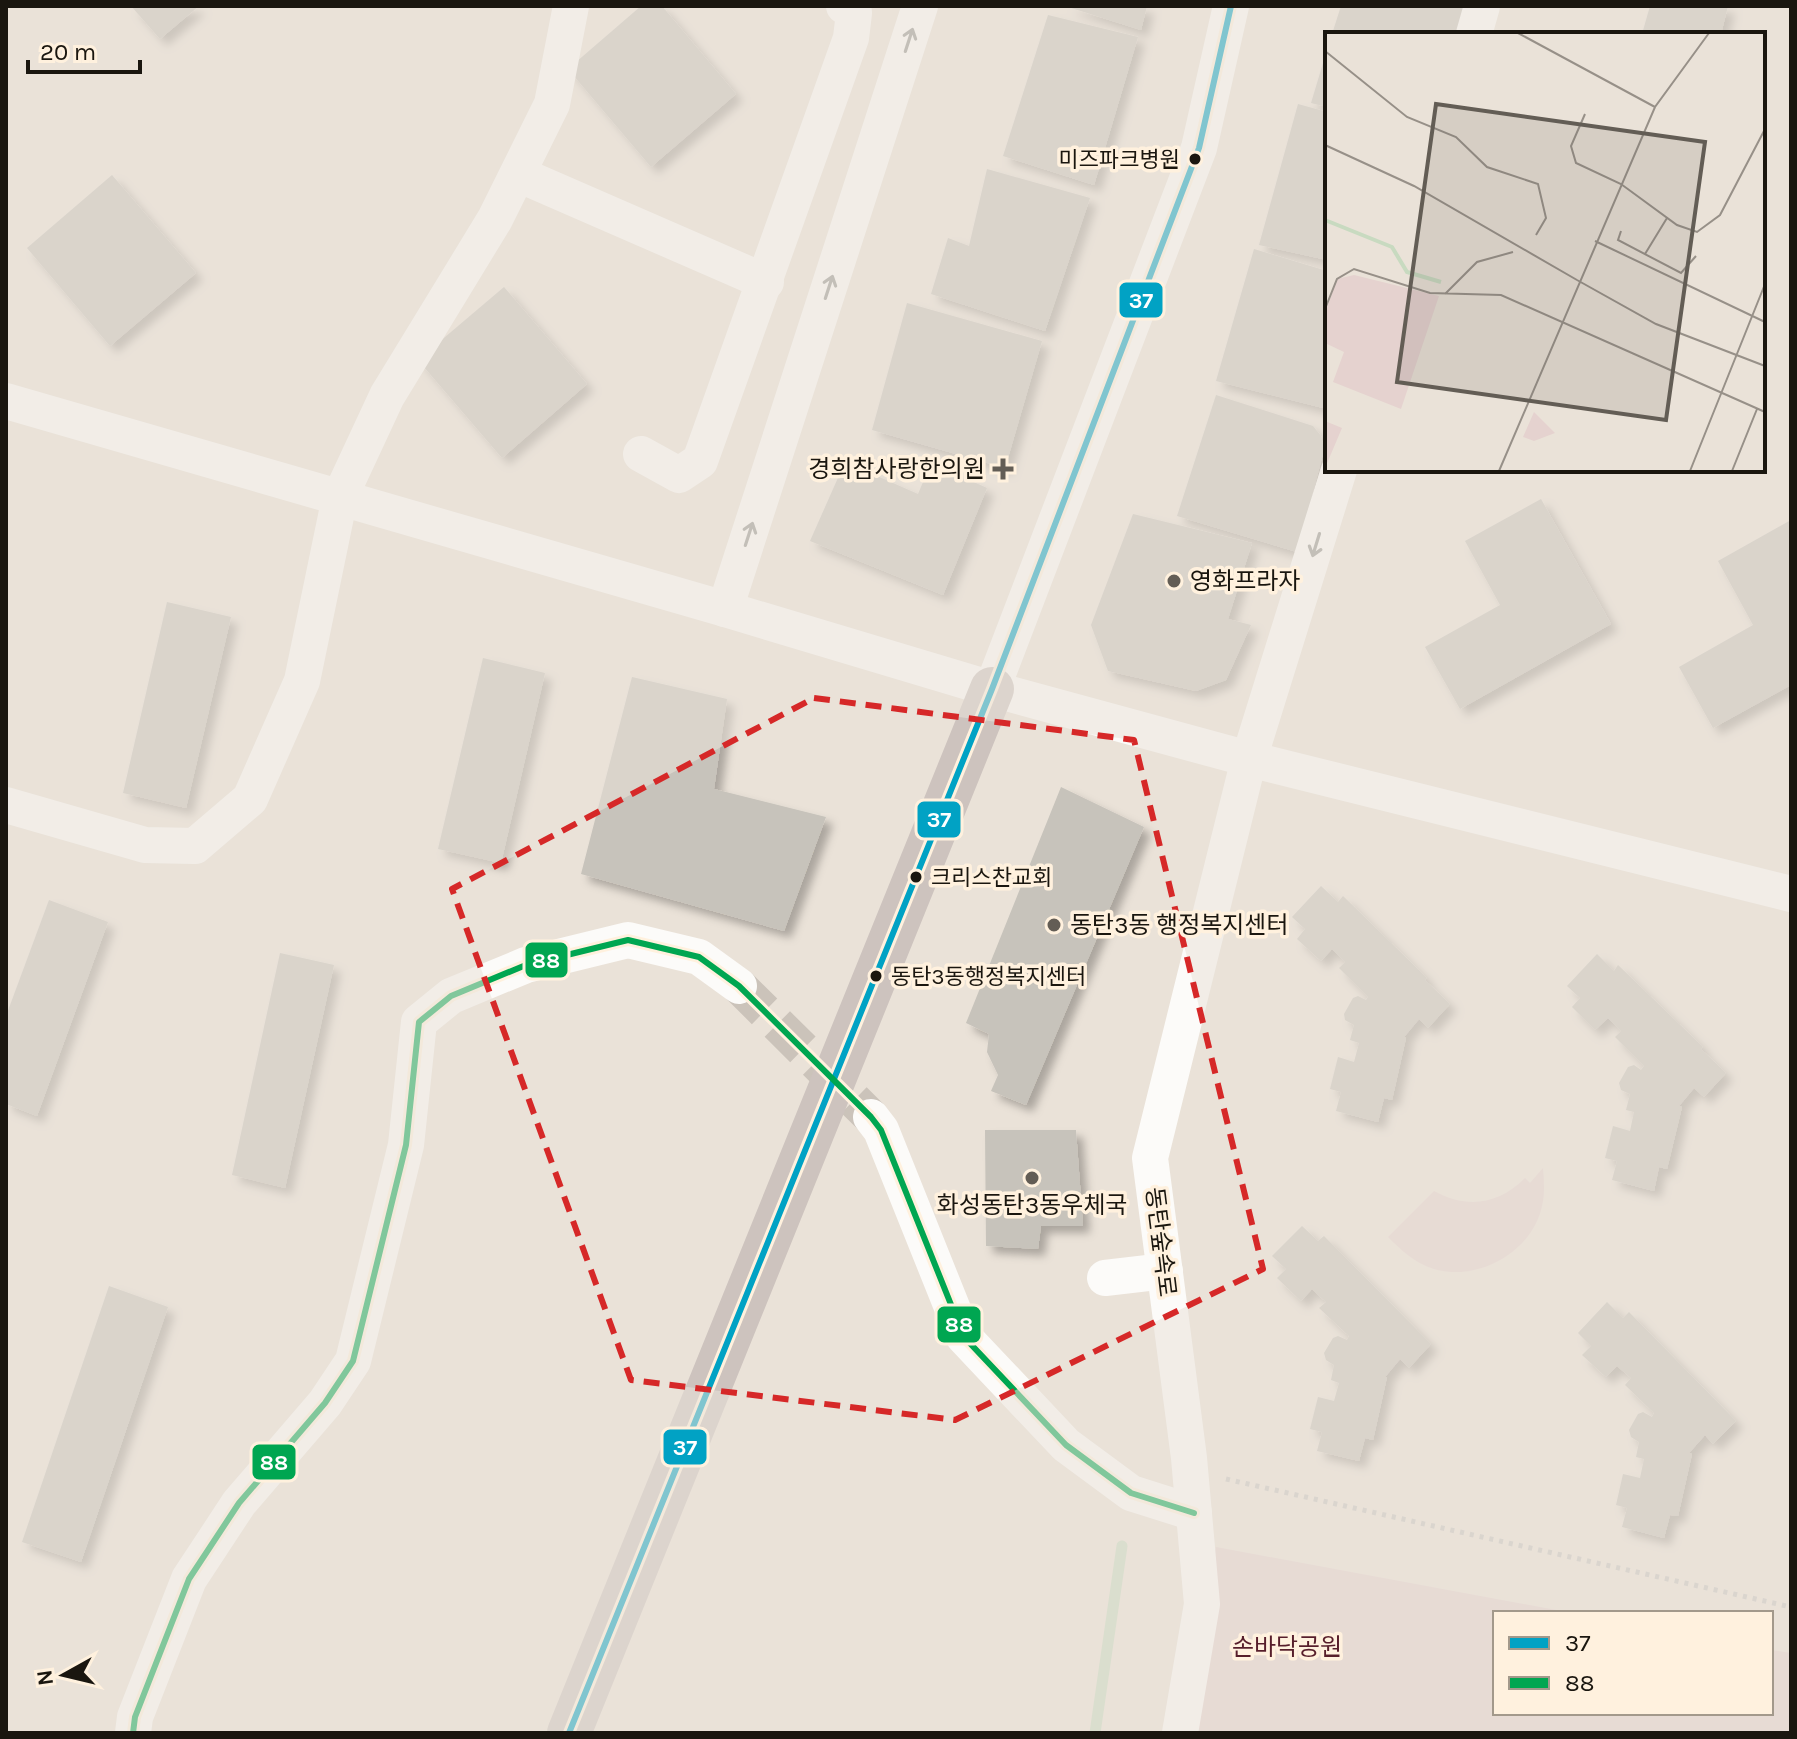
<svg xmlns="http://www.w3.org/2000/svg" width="1797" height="1739" font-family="Karla,'Noto Sans KR',sans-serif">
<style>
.green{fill:#e5d2cf}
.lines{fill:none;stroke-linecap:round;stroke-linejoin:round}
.stream{stroke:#c8dac0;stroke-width:11}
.building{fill:#c7c3bb;filter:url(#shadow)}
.minor-tunnel{stroke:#cbc3ba;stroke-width:36;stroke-dasharray:36 18;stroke-linecap:butt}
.path{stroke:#c8c5c2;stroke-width:5;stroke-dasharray:4 6;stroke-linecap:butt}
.minor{stroke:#fcfbf9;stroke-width:36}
.major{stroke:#cdc3be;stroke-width:44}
.bus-1-casing{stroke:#fff1de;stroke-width:12}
.bus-2-casing{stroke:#fff1de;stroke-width:12}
.bus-1{stroke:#01a2c4;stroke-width:6}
.bus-2{stroke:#00a651;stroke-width:6}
.oneway{stroke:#969490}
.marked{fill:none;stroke:#d62828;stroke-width:6;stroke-dasharray:16 10;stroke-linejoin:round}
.bus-dot{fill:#1a160f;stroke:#fff1de;stroke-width:3}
.poi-dot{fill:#635d55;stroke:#fff1de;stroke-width:3}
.labels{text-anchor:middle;stroke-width:7;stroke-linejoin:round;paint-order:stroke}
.bus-label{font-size:22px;fill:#1a160f;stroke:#fff1de;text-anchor:start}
.poi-label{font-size:24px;fill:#1a160f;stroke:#fff1de;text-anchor:start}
.street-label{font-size:24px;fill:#1a160f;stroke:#fff1de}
.park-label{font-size:24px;fill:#571e2b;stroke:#fff1de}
.inset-river{fill:none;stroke:#c8dac0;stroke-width:4}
.inset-road{fill:none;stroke:#979088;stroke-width:2}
.view{fill:#635d55;fill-opacity:0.15;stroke:#635d55;stroke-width:4}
.inset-edge{fill:none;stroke:#1a160f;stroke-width:4}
.line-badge{stroke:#fff1de;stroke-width:3}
.badge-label{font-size:22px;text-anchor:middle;font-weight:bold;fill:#fff}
</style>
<defs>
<filter id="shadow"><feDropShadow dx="7" dy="7" stdDeviation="4" flood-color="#0004"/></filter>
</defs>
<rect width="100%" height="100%" fill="#eae2d8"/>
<!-- green -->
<g class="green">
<path d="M1543,1168C1544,1181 1545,1194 1542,1206C1532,1252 1479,1282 1434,1269C1415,1263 1402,1251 1388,1237L1434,1191C1467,1209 1498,1205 1525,1178L1530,1183Z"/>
<polygon points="1216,1547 1572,1613 1495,1613 1495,1713 1771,1713 1771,1650 1791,1653 1791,1733 1190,1733 1202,1604"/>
</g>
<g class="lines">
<!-- stream -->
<polyline class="stream" points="1095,1733 1122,1546"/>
</g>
<!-- building -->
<g class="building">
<polygon points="131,6 199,6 160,39"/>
<polygon points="641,6 662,6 736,94 651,167 568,69"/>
<polygon points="1065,6 1147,6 1141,30"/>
<polygon points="1341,6 1467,6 1458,34 1332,34"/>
<polygon points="1650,6 1728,6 1721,34 1642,34"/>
<polygon points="1048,15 1138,37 1094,185 1003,156"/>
<polygon points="1326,53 1327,53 1327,107 1311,103"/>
<polygon points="1298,104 1327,112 1327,260 1259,245"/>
<polygon points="987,169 1090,198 1045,331 931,294 948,238 969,246"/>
<polygon points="112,175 196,273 110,346 27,248"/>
<polygon points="1254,249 1327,271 1327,409 1216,381"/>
<polygon points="504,287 587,384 502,458 418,360"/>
<polygon points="907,303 1042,341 1005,468 872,430"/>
<polygon points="1216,395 1313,426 1321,436 1324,450 1297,552 1177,516"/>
<polygon points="845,462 918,494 931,463 987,488 943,595 810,541"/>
<polygon points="1541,499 1611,624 1460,709 1425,647 1500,605 1465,541"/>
<polygon points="1133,514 1252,543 1228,619 1251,625 1226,680 1196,691 1108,671 1091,625"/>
<polygon points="1791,520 1791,685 1713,728 1679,667 1753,625 1718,561"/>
<polygon points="167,602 231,617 186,808 123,793"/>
<polygon points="483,658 545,673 501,863 438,849"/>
<polygon points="632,677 727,699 714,789 826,817 784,931 581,874"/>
<polygon points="1061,787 1144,827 1026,1105 991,1091 998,1075 987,1052 989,1034 966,1023"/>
<polygon points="1321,886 1338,902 1343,896 1427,978 1425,980 1450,1004 1428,1028 1419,1019 1404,1037 1406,1038 1392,1100 1384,1098 1378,1122 1336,1111 1341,1092 1330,1089 1338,1057 1354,1062 1359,1043 1350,1040 1354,1025 1345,1020 1344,1014 1353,998 1358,996 1366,1000 1368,997 1339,968 1345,962 1332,949 1321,961 1297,939 1305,929 1292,917"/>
<polygon points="49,900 108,922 37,1116 6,1104 6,1016"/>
<polygon points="280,953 334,965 285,1188 232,1175"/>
<polygon points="1597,954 1614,971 1618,965 1703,1047 1701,1049 1726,1073 1704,1097 1694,1088 1679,1106 1682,1107 1667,1169 1659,1167 1654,1191 1612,1180 1617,1161 1605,1158 1613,1126 1630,1131 1634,1112 1626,1110 1630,1094 1621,1090 1619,1083 1628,1067 1634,1065 1641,1070 1644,1066 1615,1037 1621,1031 1608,1018 1595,1030 1572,1007 1580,998 1567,986"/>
<polygon points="985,1130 1076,1130 1083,1226 1041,1226 1038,1249 986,1246"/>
<polygon points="1302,1226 1318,1241 1324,1236 1431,1344 1409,1368 1400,1359 1385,1377 1387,1377 1373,1440 1365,1438 1359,1461 1317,1451 1322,1432 1310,1429 1318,1397 1334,1401 1339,1383 1331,1380 1334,1365 1326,1360 1324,1353 1333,1338 1338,1336 1347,1340 1349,1336 1319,1308 1326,1302 1312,1289 1301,1301 1277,1278 1286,1269 1272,1256"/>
<polygon points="109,1286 168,1307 81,1562 22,1542"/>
<polygon points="1607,1302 1623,1318 1629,1312 1736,1421 1713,1444 1705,1435 1689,1453 1692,1454 1678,1516 1670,1515 1664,1538 1622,1527 1627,1508 1616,1505 1623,1474 1640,1478 1644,1459 1636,1457 1639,1442 1631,1437 1629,1430 1638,1414 1643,1412 1652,1417 1654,1413 1625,1385 1631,1378 1617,1366 1606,1377 1582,1355 1591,1346 1578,1333"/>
</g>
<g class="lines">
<!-- minor-tunnel -->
<polyline class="minor-tunnel" points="739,986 871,1117"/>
<!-- path -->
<polyline class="path" points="1226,1479 1791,1607"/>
<!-- minor -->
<g class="minor">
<polyline points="1474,34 1482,6"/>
<polyline points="518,174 766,282"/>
<polyline points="6,401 725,609 992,689 1249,759 1791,894"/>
<polyline points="641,454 679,475 700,461 851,38 854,13 844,6"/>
<polyline points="725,609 920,6"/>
<polyline points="992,689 1199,148 1231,6"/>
<polyline points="6,805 145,845 195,846 250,799 302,681 340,497 387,396 495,219 552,104 571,6"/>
<polyline points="871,1117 881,1130 964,1337 1066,1445 1131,1493 1194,1513"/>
<polyline points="1105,1278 1165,1271"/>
<polyline points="133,1733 135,1717 189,1579 239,1503 325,1403 353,1361 406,1145 419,1022 451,996 526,965 628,940 699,957 739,986"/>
<polyline points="1180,1733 1202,1604 1189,1458 1150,1158 1249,759 1339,470"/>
</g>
<!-- major -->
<polyline class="major" points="569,1733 992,689"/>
<defs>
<polyline id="bus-1" points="569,1733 992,689 1199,148 1231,6"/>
<polyline id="bus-2" points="133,1733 135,1717 189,1579 239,1503 325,1403 353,1361 406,1145 419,1022 451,996 526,965 628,940 699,957 739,986 871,1117 881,1130 964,1337 1066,1445 1131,1493 1194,1513"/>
</defs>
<!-- bus-1 casing -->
<use href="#bus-1" class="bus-1-casing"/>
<!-- bus-2 casing -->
<use href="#bus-2" class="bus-2-casing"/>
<!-- bus-1 -->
<use href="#bus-1" class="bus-1"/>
<!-- bus-2 -->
<use href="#bus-2" class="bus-2"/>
</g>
<!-- one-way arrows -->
<defs><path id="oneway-shaft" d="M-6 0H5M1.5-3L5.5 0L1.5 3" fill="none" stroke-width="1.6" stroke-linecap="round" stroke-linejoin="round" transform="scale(2)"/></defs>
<g class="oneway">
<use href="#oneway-shaft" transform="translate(909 40) rotate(-72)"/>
<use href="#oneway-shaft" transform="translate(829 287) rotate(-72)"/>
<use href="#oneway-shaft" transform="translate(749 534) rotate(-72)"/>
<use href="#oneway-shaft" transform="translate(1316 545) rotate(107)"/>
</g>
<!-- marked area -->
<path d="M0 0H1797V1739H0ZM814,698L1134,740L1263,1269L955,1420L631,1380L452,889Z" fill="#eae2d8" fill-opacity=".55" fill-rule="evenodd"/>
<path class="marked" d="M814,698L1134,740L1263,1269L955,1420L631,1380L452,889Z"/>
<!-- markers -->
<g class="bus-dot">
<circle cx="1195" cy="159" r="7"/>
<circle cx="916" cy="877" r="7"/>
<circle cx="876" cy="976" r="7"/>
</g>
<g class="poi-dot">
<path d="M999 457h8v8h8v8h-8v8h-8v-8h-8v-8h8z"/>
<circle cx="1174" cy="581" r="8"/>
<circle cx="1054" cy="925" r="8"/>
<circle cx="1032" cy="1178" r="8"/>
</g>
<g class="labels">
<!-- bus labels -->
<g class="bus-label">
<text x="1180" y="167" text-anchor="end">미즈파크병원</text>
<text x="931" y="885">크리스찬교회</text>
<text x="891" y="984">동탄3동행정복지센터</text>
</g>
<!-- poi labels -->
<g class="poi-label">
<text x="985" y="477" text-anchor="end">경희참사랑한의원</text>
<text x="1190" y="589">영화프라자</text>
<text x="1070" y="933">동탄3동 행정복지센터</text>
<text x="1032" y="1213" text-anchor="middle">화성동탄3동우체국</text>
</g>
<!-- street labels -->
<g class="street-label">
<text transform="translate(1161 1242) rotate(83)" y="8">동탄숲속로</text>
</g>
<!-- park labels -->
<g class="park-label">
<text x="1287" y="1655">손바닥공원</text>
</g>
</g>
<!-- overview -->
<g transform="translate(1325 32)">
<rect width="440" height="440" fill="#eae2d8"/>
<path d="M29,243L114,264L76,377L8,350L19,320L0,311V281L12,247ZM209,380L230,401L209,409L198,405ZM0,389L17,396L0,436Z" fill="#e5d2cf"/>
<path class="inset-river" d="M0,188L67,215L82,240L116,250"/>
<path class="inset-road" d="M193,1L330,75M0,19L82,85L131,105L162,135L213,152L221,186L211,203M260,82L246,114L251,131L296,152L352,193L372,200L395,183L440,97M0,113L89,154L252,248M296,199L293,208L356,241L371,224M270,209L440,290M320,222L342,186M252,248L331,292L440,334M120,262L152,230L188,220M0,277L12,247L29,237L105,261L176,263L440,380M174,439L330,75L384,1M365,439L440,252M407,439L432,377"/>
<path class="view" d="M111,72L380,110L341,388L72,350Z"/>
<rect width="440" height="440" class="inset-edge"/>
</g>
<g class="line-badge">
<rect x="1118" y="281" width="46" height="38" rx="8" fill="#01a2c4"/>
<rect x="916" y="800" width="46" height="39" rx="8" fill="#01a2c4"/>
<rect x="524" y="941" width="45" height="38" rx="8" fill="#00a651"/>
<rect x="936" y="1305" width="46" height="39" rx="8" fill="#00a651"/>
<rect x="662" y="1428" width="46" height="38" rx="8" fill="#01a2c4"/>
<rect x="251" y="1443" width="46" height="38" rx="8" fill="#00a651"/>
</g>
<g class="badge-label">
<text x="1141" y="308">37</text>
<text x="939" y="827">37</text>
<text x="546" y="968">88</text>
<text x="959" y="1332">88</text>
<text x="685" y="1455">37</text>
<text x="274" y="1470">88</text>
</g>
<!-- border -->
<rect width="1797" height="1739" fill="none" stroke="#1a160f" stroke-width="16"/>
<!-- legend -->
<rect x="1493" y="1611" width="280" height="104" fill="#fff1de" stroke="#a3998b" stroke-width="2"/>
<rect x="1509" y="1637" width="40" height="12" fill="#01a2c4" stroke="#a3998b" stroke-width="2"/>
<text x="1565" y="1651" font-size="24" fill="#1a160f">37</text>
<rect x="1509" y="1677" width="40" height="12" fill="#00a651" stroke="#a3998b" stroke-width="2"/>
<text x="1565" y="1691" font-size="24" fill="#1a160f">88</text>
<!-- north arrow -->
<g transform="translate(64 1675) rotate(262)" stroke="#fff1de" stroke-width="6" paint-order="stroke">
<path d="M0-6L14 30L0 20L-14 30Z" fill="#1a160f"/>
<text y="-12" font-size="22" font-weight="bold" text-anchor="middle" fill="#1a160f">N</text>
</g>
<!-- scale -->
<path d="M28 60v12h112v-12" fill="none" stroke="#1a160f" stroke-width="4"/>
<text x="40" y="60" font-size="24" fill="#1a160f" stroke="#fff1de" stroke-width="6" paint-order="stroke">20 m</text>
</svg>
